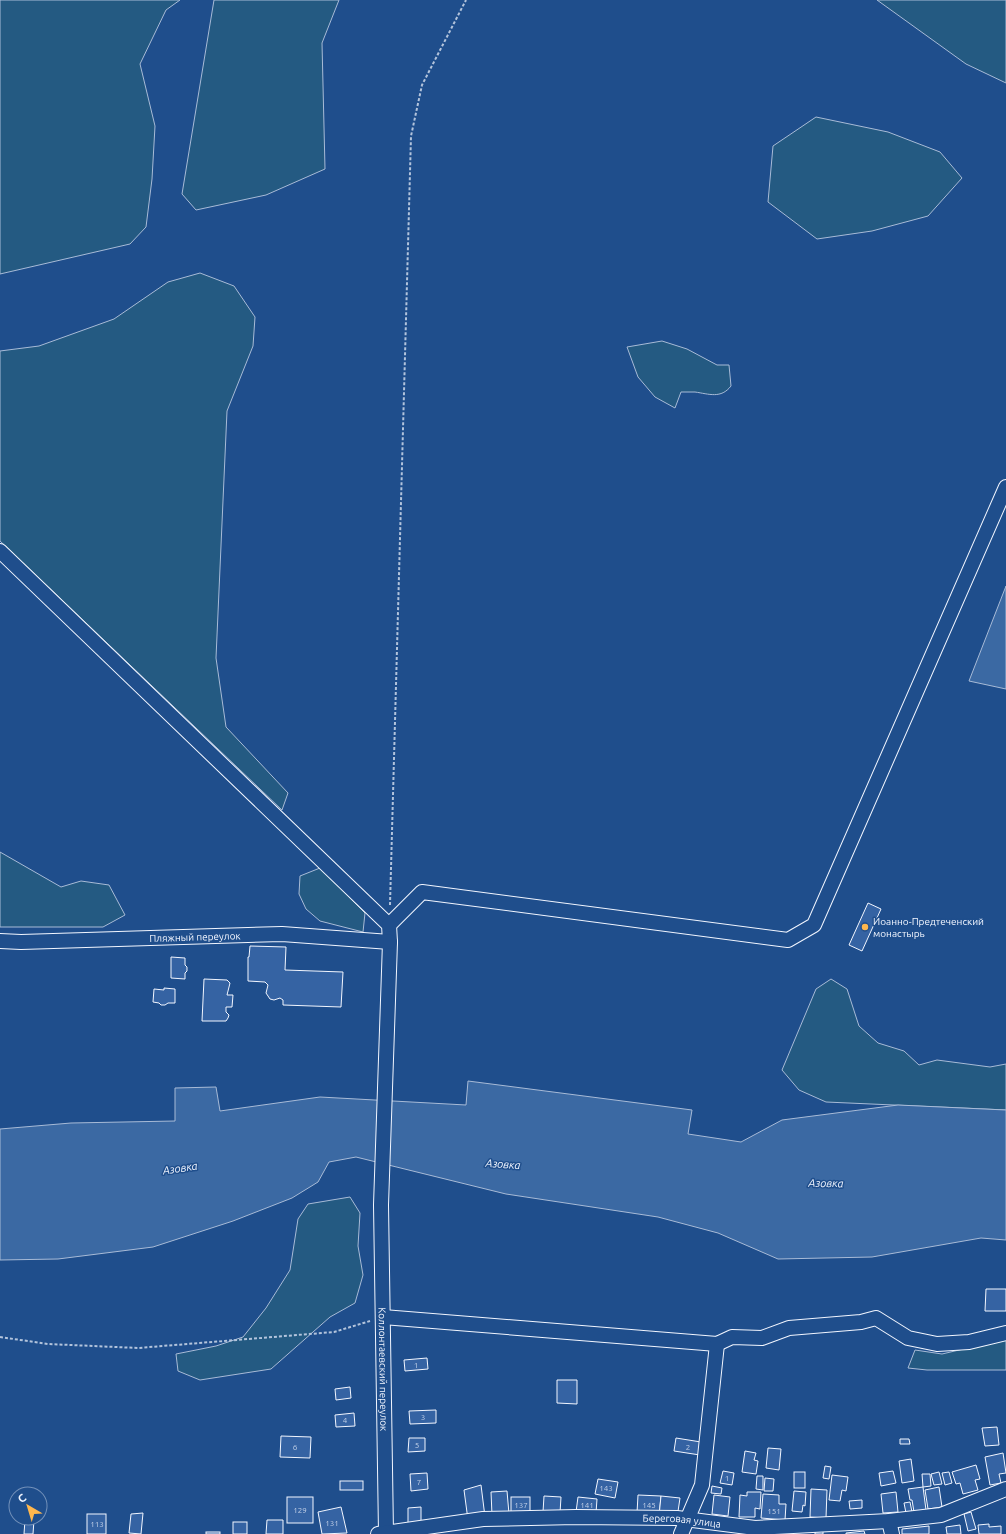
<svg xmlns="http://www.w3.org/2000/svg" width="1006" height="1534" font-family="Ubuntu,sans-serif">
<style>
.green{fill:#245a82;stroke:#a8bbd7}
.water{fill:#3b69a3;stroke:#a8bbd7}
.building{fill:#3563a3;stroke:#f2f6ff}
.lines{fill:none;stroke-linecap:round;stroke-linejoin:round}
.minor-casing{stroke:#f2f6ff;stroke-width:16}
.path{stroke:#b3c4dc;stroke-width:2;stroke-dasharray:3 2;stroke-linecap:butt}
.minor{stroke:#1f4e8c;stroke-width:14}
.poi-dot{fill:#ffb74d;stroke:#1f4e8c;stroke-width:1.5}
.labels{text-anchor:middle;stroke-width:3;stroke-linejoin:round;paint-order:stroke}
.number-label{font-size:8px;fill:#c3d1e8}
.poi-label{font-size:10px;fill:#f2f6ff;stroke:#1f4e8c;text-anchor:start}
.street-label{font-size:10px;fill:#f2f6ff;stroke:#1f4e8c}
.water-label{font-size:11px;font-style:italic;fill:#f2f6ff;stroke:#1f4e8c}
</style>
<rect width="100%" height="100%" fill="#1f4e8c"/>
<!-- green -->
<g class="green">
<polygon points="0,0 180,0 166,10 140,64 155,126 152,179 146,227 130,244 0,274"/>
<polygon points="214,0 339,0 322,43 325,169 266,195 196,210 182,194"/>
<polygon points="877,0 1006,0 1006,83 966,64"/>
<polygon points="816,117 888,132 940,152 962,178 928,216 872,231 817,239 768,202 773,146"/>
<polygon points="200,273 234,286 255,317 253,346 227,411 216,658 226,727 288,793 282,810 0,541 0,351 39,346 114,319 168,282"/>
<path d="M662,341L687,349L717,365H729L731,386C721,399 709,394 695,392C690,392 686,392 681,392L675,408L655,397L638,377L627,347Z"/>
<polygon points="0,852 61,887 81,881 109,885 125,915 103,927 0,927"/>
<polygon points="320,868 365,913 363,932 320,921 306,909 299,894 300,876"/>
<polygon points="831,979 847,989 859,1026 878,1043 904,1051 919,1065 937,1060 990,1067 1006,1064 1006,1110 826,1102 799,1090 782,1070 816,989"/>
<polygon points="350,1197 360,1213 358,1246 363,1275 355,1303 330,1317 271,1369 200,1380 178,1371 176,1354 216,1346 243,1337 266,1308 290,1270 298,1219 308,1204"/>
<polygon points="1006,1339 1006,1370 927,1370 908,1368 915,1350 942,1354"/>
</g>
<!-- water -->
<g class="water">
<polygon points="1006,586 1006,689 969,681"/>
<polygon points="468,1081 692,1110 688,1134 741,1142 782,1120 898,1105 1006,1110 1006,1240 981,1238 872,1257 778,1259 718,1233 658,1217 506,1194 356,1157 329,1162 318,1182 292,1198 233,1221 153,1247 58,1259 0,1260 0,1129 71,1123 175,1121 175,1088 216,1087 220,1111 320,1097 466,1105"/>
</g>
<!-- building -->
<g class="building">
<polygon points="868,903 881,909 862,951 849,945"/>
<polygon points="250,946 286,947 285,970 343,972 341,1007 283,1005 283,1000 280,998 274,1000 270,999 266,993 268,985 265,982 248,981 248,957 249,957"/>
<polygon points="171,957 185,958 185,965 187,967 187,971 185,973 185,979 171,978"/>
<polygon points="204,979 227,980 230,983 227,995 233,995 232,1007 226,1007 226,1012 229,1015 228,1018 226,1021 202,1021"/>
<polygon points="164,988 175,989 175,1003 168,1003 165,1005 161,1005 159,1003 153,1002 154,989 164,990"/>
<polygon points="986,1289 1006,1289 1006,1311 985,1311"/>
<polygon points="427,1358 428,1369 405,1371 404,1360"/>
<polygon points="557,1380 577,1380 577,1404 557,1403"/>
<polygon points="350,1387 351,1398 336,1400 335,1389"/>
<polygon points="436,1410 436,1423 410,1424 409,1411"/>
<polygon points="354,1413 355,1426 336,1427 335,1415"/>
<polygon points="997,1427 999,1445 985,1446 982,1428"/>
<polygon points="281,1436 311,1437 310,1458 280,1457"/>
<polygon points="409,1438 425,1438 425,1451 408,1452"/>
<polygon points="676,1438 701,1442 700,1455 674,1451"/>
<polygon points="900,1439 909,1439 910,1444 900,1444"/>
<polygon points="768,1448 781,1449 779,1470 766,1468"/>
<polygon points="745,1451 756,1453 754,1460 758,1461 756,1474 742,1472"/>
<polygon points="1003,1453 1006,1473 999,1474 1001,1483 990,1485 985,1457"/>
<polygon points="911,1459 914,1481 902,1483 899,1461"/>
<polygon points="976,1465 980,1479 975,1480 978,1490 963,1494 960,1483 956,1484 952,1472"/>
<polygon points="825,1466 831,1467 829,1479 823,1478"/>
<polygon points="723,1471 734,1473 732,1485 720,1483"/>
<polygon points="893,1471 896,1483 881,1486 879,1473"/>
<rect x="794" y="1472" width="11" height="16"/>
<polygon points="939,1472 942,1484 934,1485 931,1474"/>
<polygon points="949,1472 952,1483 945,1485 942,1473"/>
<polygon points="427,1473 428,1489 411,1491 410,1474"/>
<polygon points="922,1474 930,1474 931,1486 923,1487"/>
<polygon points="832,1475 848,1477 846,1491 842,1490 840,1501 829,1500"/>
<polygon points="757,1476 763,1476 763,1490 756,1489"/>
<polygon points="765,1478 774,1479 773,1491 764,1491"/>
<polygon points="598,1479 618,1482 615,1498 595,1494"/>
<rect x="340" y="1481" width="23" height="9"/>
<polygon points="481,1485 485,1517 468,1520 464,1490"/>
<polygon points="712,1486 722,1488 721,1494 711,1493"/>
<polygon points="923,1487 926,1510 914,1512 912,1500 910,1500 908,1489"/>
<polygon points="939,1487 942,1507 928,1509 925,1490"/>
<polygon points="811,1489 827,1490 826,1518 810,1517"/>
<polygon points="507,1491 509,1514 492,1515 491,1492"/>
<polygon points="794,1491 806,1492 805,1506 803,1505 802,1512 792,1511"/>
<polygon points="747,1492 761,1492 760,1509 755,1508 755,1517 739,1517 740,1495 747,1496"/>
<polygon points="896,1492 898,1512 883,1513 881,1494"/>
<polygon points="763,1494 779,1495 779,1504 786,1504 785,1520 761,1518"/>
<polygon points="638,1495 661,1496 659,1516 637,1513"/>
<polygon points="714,1495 730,1497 728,1516 712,1514"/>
<polygon points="544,1496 561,1497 560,1513 543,1512"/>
<polygon points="661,1496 680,1498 677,1518 659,1516"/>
<rect x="287" y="1497" width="26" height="26"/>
<rect x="511" y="1497" width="19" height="16"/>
<polygon points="578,1497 597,1499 596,1513 576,1512"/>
<polygon points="862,1500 862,1508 850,1509 849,1501"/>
<polygon points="910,1502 912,1512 906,1513 904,1503"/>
<polygon points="341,1507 347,1533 322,1534 318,1512"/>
<polygon points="421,1507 421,1523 408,1523 408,1508"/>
<polygon points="971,1512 976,1529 968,1531 964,1514"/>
<polygon points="143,1513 141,1534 129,1533 131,1514"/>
<rect x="87" y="1514" width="19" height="20"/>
<polygon points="25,1520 34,1520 33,1534 24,1534"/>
<polygon points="267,1520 283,1520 283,1534 266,1534"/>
<rect x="233" y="1522" width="14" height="12"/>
<polygon points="989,1524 989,1527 1001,1526 1001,1534 979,1534 978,1525"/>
<polygon points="960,1525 961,1534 947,1534 946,1527"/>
<polygon points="929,1526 929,1534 902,1534 902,1529"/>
<rect x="815" y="1531" width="8" height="3"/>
<polygon points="864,1531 865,1534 846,1534 846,1533"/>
<rect x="206" y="1532" width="14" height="2"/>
</g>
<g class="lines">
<defs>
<g id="minor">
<path id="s1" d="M0,551L389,925L390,942L381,1205L386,1534"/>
<polyline points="389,925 422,892 788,940 814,925 1006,487"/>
<path id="s2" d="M0,941L21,942L282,934L390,942"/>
<polyline points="383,1317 717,1344 732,1337 762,1338 789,1328 861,1322 876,1318 908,1338 937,1344 969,1342 1006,1333"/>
<polyline points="889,1521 892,1534"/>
<path id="s3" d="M378,1534L483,1519L576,1517L677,1518L755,1528L889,1521L941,1515L1006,1489"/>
<polyline points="681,1534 702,1485 717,1344"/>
</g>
</defs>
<!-- minor casing -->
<use href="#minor" class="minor-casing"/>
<!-- path -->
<g class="path">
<polyline points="390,905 411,136 422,85 466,0"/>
<polyline points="0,1337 48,1344 138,1348 334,1332 370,1321"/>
</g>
<!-- minor -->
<use href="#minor" class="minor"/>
</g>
<!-- markers -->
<circle class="poi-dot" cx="865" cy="927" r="4"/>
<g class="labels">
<!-- number labels -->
<g class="number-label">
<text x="416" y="1368">1</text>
<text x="423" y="1420">3</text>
<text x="345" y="1423">4</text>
<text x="417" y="1448">5</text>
<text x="295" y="1450">6</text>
<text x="688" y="1450">2</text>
<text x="727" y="1481">1</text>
<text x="419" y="1485">7</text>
<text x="606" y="1491">143</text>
<text x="521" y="1508">137</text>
<text x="587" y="1508">141</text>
<text x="649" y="1508">145</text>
<text x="300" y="1513">129</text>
<text x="774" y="1514">151</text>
<text x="332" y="1526">131</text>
<text x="97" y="1527">113</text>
</g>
<!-- poi labels -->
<g class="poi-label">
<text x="873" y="925">Иоанно-Предтеченский<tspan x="873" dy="12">монастырь</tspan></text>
</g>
<!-- street labels -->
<g class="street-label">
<text dy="4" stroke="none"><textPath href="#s2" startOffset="195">Пляжный переулок</textPath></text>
<text dy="4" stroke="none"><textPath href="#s1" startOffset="984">Коллонтаевский переулок</textPath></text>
<text dy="4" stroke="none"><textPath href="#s3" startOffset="305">Береговая улица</textPath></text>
</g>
<!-- water labels -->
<g class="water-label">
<text transform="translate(503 1164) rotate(4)" y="4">Азовка</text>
<text transform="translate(180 1168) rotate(-8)" y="4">Азовка</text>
<text transform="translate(826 1183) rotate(1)" y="4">Азовка</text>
</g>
</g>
<!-- north arrow -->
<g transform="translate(28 1506) rotate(322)"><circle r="19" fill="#1f4e8c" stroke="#7391ba"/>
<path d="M0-3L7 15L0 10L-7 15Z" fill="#ffb74d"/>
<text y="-6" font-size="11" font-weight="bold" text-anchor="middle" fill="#f2f6ff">С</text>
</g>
</svg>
